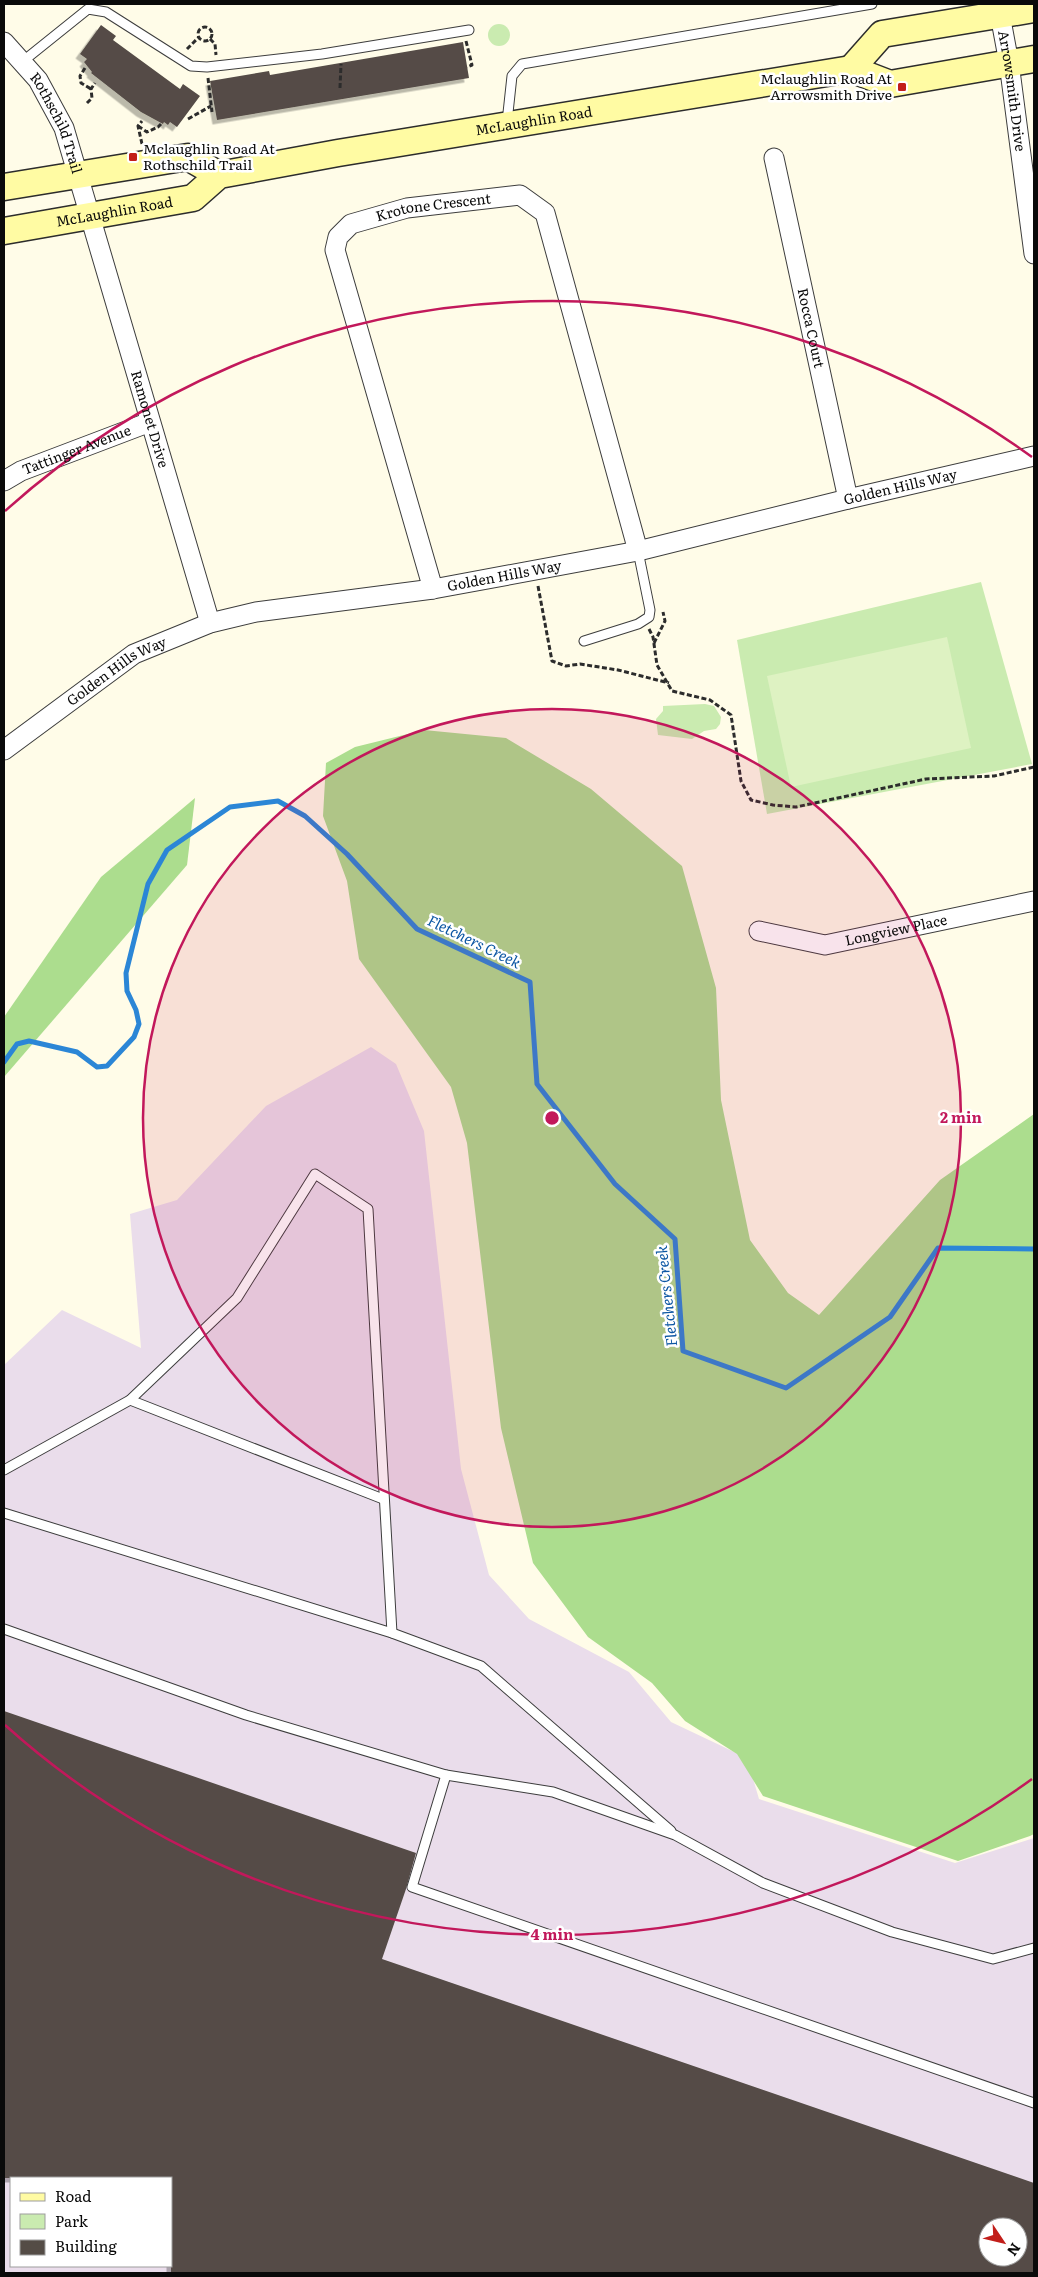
<svg xmlns="http://www.w3.org/2000/svg" width="1038" height="2277" font-family="Literata,serif">
<style>
.industrial{fill:#eaddeb;fill-rule:evenodd}
.green{fill:#caebb0}
.forest{fill:#acdd8e}
.pitch{fill:#def2c2}
.lines{fill:none;stroke-linecap:round;stroke-linejoin:round}
.stream{stroke:#2b86d6;stroke-width:5}
.building{fill:#544c46;fill-rule:evenodd;filter:url(#shadow)}
.lane-casing{stroke:#3d3d3d;stroke-width:11}
.street-casing{stroke:#3d3d3d;stroke-width:21}
.secondary-casing{stroke:#2c2c2c;stroke-width:29}
.path{stroke:#2c2c2c;stroke-width:3;stroke-dasharray:5 2.5;stroke-linecap:butt}
.lane{stroke:#fff;stroke-width:9}
.street{stroke:#fff;stroke-width:19}
.secondary{stroke:#fffba3;stroke-width:26}
.ring{fill:none;stroke:#c2185b;stroke-width:2.5}
.poi-dot{fill:#c21e1a;stroke:#fff;stroke-width:2}
.labels{text-anchor:middle;stroke-width:5;stroke-linejoin:round;paint-order:stroke}
.poi-label{font-size:14px;fill:#0a0a0a;stroke:#fff;text-anchor:end}
.street-label{font-size:14px;fill:#0a0a0a;stroke:#fff}
.water-label{font-size:15px;font-style:italic;fill:#0d57a3;stroke:#fff}
.centre{fill:#c2185b;stroke:#fff;stroke-width:2.5}
.ring-label{font-size:15px;text-anchor:middle;font-weight:bold;fill:#c2185b;stroke:#fff;stroke-width:5;stroke-linejoin:round;paint-order:stroke}
</style>
<defs>
<filter id="shadow"><feDropShadow dx="-4.5" dy="4.5" stdDeviation="0" flood-color="#0004"/></filter>
</defs>
<rect width="100%" height="100%" fill="#fffce8"/>
<!-- industrial -->
<path class="industrial" d="M371,1047L396,1064L424,1131L461,1469L489,1575L529,1619L629,1672L671,1722L747,1758L759,1799L955,1863L1034,1838V2273H4V1365L62,1310L141,1348L130,1214L177,1200L266,1106ZM11,2178H171V2266H11ZM988,2227H1018V2257H988Z"/>
<!-- green -->
<g class="green">
<circle cx="499" cy="35" r="11"/>
<polygon points="981,582 1032,764 767,814 737,640"/>
<polygon points="705,704 714,706 721,717 720,724 716,729 704,731 692,739 658,735 656,719 663,711 663,706"/>
</g>
<!-- forest -->
<g class="forest">
<polygon points="424,730 506,738 591,789 682,866 716,988 721,1100 750,1240 788,1293 819,1315 940,1180 1034,1114 1034,1834 1030,1836 958,1861 763,1796 737,1754 685,1721 652,1683 588,1637 533,1563 501,1428 467,1143 451,1087 359,959 347,881 323,816 326,763 355,747"/>
<polygon points="195,798 187,865 4,1077 4,1017 101,877"/>
</g>
<!-- pitch -->
<polygon class="pitch" points="947,637 971,748 791,787 767,676"/>
<g class="lines">
<!-- stream -->
<polyline class="stream" points="4,1062 17,1044 29,1041 77,1052 97,1067 107,1066 134,1037 139,1024 136,1010 127,991 126,973 148,884 167,850 230,807 278,801 305,816 347,854 417,929 530,982 537,1084 615,1184 675,1239 683,1351 786,1388 890,1317 938,1248 1034,1249"/>
</g>
<!-- building -->
<g class="building">
<polygon points="101,25 116,36 113,40 180,89 183,84 200,96 177,127 170,122 168,125 164,122 163,124 141,112 91,73 92,72 84,62 87,59 80,54"/>
<polygon points="463,42 469,78 217,120 210,81 269,71 270,75"/>
<path d="M4,1711L416,1853L406,1889L382,1959L1034,2183V2273H171V2178H4ZM988,2227H1018V2257H988Z"/>
</g>
<g class="lines">
<defs>
<g id="lane">
<polyline points="22,62 88,9 106,12 191,66 207,67 322,54 469,30"/>
<polyline points="507,122 512,76 522,64 872,4"/>
<polyline points="584,641 638,624 649,617 650,610 638,551"/>
<polyline points="130,1400 383,1499"/>
<polyline points="4,1470 130,1400 237,1298 315,1174 368,1209 392,1633"/>
<polyline points="4,1513 392,1633 481,1666 671,1831"/>
<polyline points="4,1629 246,1715 446,1775 553,1792 675,1835 763,1883 892,1932 993,1959 1034,1948"/>
<polyline points="446,1775 412,1887 1034,2103"/>
</g>
<g id="street">
<path id="s1" d="M998,4L1009,63L1034,254"/>
<path id="s2" d="M4,42L38,80L64,128L210,623"/>
<path id="s3" d="M774,158L848,499"/>
<path id="s4" d="M4,481L21,471L150,422"/>
<path id="s5" d="M433,589L335,250L338,237L351,224L407,208L520,195L545,213L638,551"/>
<path id="s6" d="M4,750L134,654L210,623L256,612L433,589L638,551L848,499L1034,456"/>
<path id="s7" d="M759,931L825,945L1034,901"/>
</g>
<g id="secondary">
<polyline points="851,69 882,34 1034,9"/>
<polyline points="4,187 188,157 219,175"/>
<path id="s8" d="M4,231L193,198L219,175L338,153L851,69L890,84L1034,59"/>
</g>
</defs>
<!-- lane casing -->
<use href="#lane" class="lane-casing"/>
<!-- street casing -->
<use href="#street" class="street-casing"/>
<!-- secondary casing -->
<use href="#secondary" class="secondary-casing"/>
<!-- path -->
<g class="path">
<circle cx="205" cy="34" r="7"/>
<polyline points="210,39 215,44 216,55"/>
<polyline points="466,41 472,65 467,67"/>
<polyline points="187,49 199,37"/>
<polyline points="85,68 80,76 81,83 91,89"/>
<polyline points="208,78 212,112"/>
<polyline points="340,88 341,64"/>
<polyline points="87,103 92,98 91,89 95,83"/>
<polyline points="188,119 211,106"/>
<polyline points="138,126 147,132 158,127 161,124"/>
<polyline points="142,144 138,126 142,121"/>
<polyline points="538,586 552,661 566,666 580,664 618,670 669,683"/>
<polyline points="649,629 653,637 657,665 672,691 710,700 731,715 741,781 751,800 773,805 796,807 926,779 994,776 1034,767"/>
<polyline points="654,643 665,621 663,612"/>
</g>
<!-- lane -->
<use href="#lane" class="lane"/>
<!-- street -->
<use href="#street" class="street"/>
<!-- secondary -->
<use href="#secondary" class="secondary"/>
</g>
<!-- distance rings -->
<circle cx="552" cy="1118" r="409" fill="#c2185b" fill-opacity=".12"/>
<g class="ring">
<circle cx="552" cy="1118" r="409"/>
<path d="M1032 1779A817 817 0 0 1 5 1725M5 511A817 817 0 0 1 1032 457"/>
</g>
<!-- markers -->
<g class="poi-dot">
<rect x="897" y="82" width="10" height="10" rx="2.5"/>
<rect x="128" y="152" width="10" height="10" rx="2.5"/>
</g>
<g class="labels">
<!-- poi labels -->
<g class="poi-label">
<text x="892" y="84">Mclaughlin Road At<tspan x="892" dy="16">Arrowsmith Drive</tspan></text>
<text x="143" y="154" text-anchor="start">Mclaughlin Road At<tspan x="143" dy="16">Rothschild Trail</tspan></text>
</g>
<!-- street labels -->
<g class="street-label">
<text dy="5" stroke="none"><textPath href="#s1" startOffset="88">Arrowsmith Drive</textPath></text>
<text dy="5" stroke="none"><textPath href="#s8" startOffset="546">McLaughlin Road</textPath></text>
<text dy="5" stroke="none"><textPath href="#s2" startOffset="98">Rothschild Trail</textPath></text>
<text dy="5" stroke="none"><textPath href="#s5" startOffset="469">Krotone Crescent</textPath></text>
<text dy="5" stroke="none"><textPath href="#s8" startOffset="112">McLaughlin Road</textPath></text>
<text dy="5" stroke="none"><textPath href="#s3" startOffset="174">Rocca Court</textPath></text>
<text dy="5" stroke="none"><textPath href="#s2" startOffset="409">Ramonet Drive</textPath></text>
<text dy="5" stroke="none"><textPath href="#s4" startOffset="79">Tattinger Avenue</textPath></text>
<text dy="5" stroke="none"><textPath href="#s6" startOffset="948">Golden Hills Way</textPath></text>
<text dy="5" stroke="none"><textPath href="#s6" startOffset="542">Golden Hills Way</textPath></text>
<text dy="5" stroke="none"><textPath href="#s6" startOffset="138">Golden Hills Way</textPath></text>
<text dy="5" stroke="none"><textPath href="#s7" startOffset="140">Longview Place</textPath></text>
</g>
<!-- water labels -->
<g class="water-label">
<text transform="translate(474 942) rotate(26)" y="5">Fletchers Creek</text>
<text transform="translate(667 1296) rotate(-96)" y="5">Fletchers Creek</text>
</g>
</g>
<circle cx="552" cy="1118" r="8" class="centre"/>
<g class="ring-label">
<text x="961" y="1123">2 min</text>
<text x="552" y="1940">4 min</text>
</g>
<!-- border -->
<rect width="1038" height="2277" fill="none" stroke="#0a0a0a" stroke-width="10"/>
<!-- legend -->
<rect x="10" y="2177" width="162" height="90" fill="#ffffff" stroke="#9d9d9d"/>
<rect x="20" y="2193" width="25" height="8" fill="#fffba3" stroke="#9d9d9d"/>
<text x="55" y="2202" font-size="15" fill="#0a0a0a">Road</text>
<rect x="20" y="2214" width="25" height="15" fill="#caebb0" stroke="#9d9d9d"/>
<text x="55" y="2227" font-size="15" fill="#0a0a0a">Park</text>
<rect x="20" y="2240" width="25" height="15" fill="#544c46" stroke="#9d9d9d"/>
<text x="55" y="2252" font-size="15" fill="#0a0a0a">Building</text>
<!-- north arrow -->
<g transform="translate(1003 2242) rotate(125)"><circle r="24" fill="#ffffff" stroke="#9d9d9d"/>
<path d="M0-4L9 19L0 12L-9 19Z" fill="#c21e1a"/>
<text y="-8" font-size="14" font-weight="bold" text-anchor="middle" fill="#0a0a0a">N</text>
</g>
</svg>
